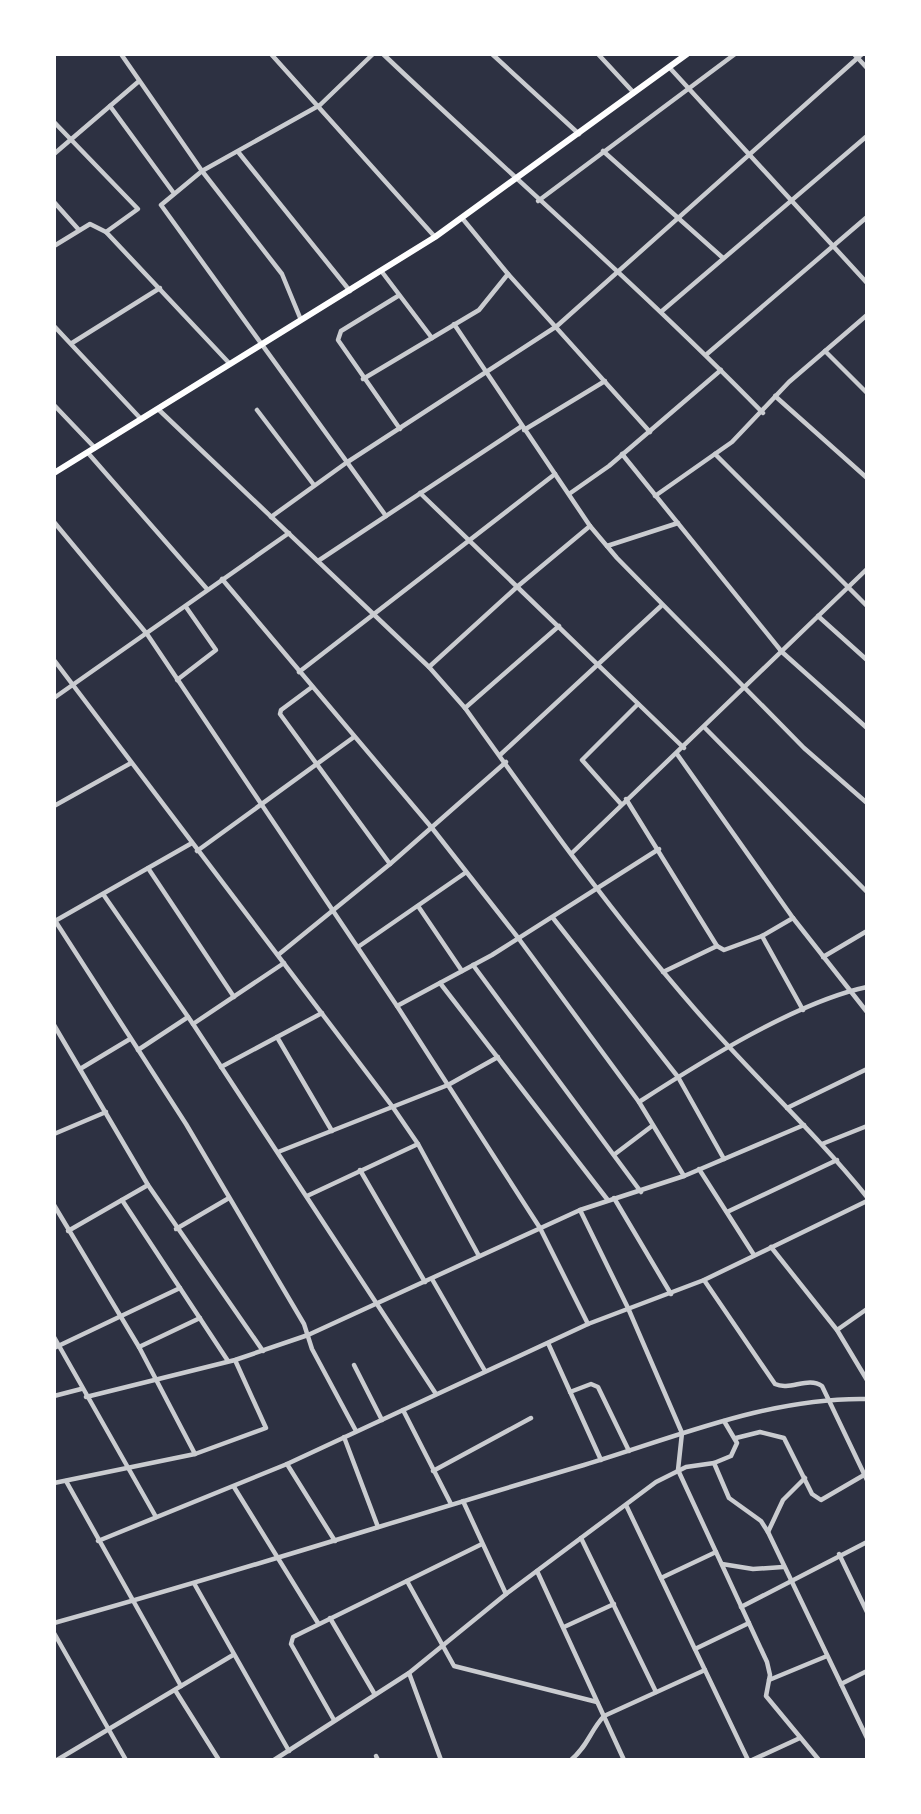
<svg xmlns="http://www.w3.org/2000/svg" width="921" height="1814" font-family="'IBM Plex Sans',sans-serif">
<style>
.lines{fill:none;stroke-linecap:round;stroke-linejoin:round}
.minor{stroke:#caccd0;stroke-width:4.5}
.secondary{stroke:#fff;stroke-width:6}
</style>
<rect width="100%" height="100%" fill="#2d3142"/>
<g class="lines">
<!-- minor -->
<g class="minor">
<polyline points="121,54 202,171 282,274 301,320"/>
<polyline points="271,54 435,237"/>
<polyline points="373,54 320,105 202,171 161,205 386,516"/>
<path d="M383,54C509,174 641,288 763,413"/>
<polyline points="492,54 579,134"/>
<polyline points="598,54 634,93"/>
<polyline points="854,54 867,68"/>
<polyline points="669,67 867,283"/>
<polyline points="110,106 173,192"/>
<polyline points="54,122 138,209 106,232"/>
<polyline points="603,151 723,258"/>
<polyline points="239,153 350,291"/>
<polyline points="54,154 138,82"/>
<polyline points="538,201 735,54"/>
<polyline points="54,202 79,230"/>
<polyline points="462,218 508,274 650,432"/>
<polyline points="54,246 90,224 106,232 230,364"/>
<polyline points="382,272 432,338"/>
<polyline points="398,296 341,331 338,340 400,429"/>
<polyline points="662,311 867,136"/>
<polyline points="454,324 590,526 617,558 804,748 867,803"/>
<polyline points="54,326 141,419"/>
<polyline points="72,343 160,288"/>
<polyline points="825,351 867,393"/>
<polyline points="707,354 867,217"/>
<polyline points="363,379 479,310 508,274"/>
<polyline points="775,396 867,478"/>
<polyline points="54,405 95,448"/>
<path d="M158,409L429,667L465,708C538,810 612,914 694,1008C750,1073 813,1130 867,1197"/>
<polyline points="257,410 314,485"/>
<polyline points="524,430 605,381"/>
<polyline points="88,453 207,589"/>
<polyline points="622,454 782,652 867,728"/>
<polyline points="715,454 867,606"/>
<polyline points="420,493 684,748"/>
<polyline points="569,494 609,466 721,370"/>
<polyline points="655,496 732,442 789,382 867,315"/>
<polyline points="271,517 346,463 557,326 862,54"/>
<polyline points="54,522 147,634 397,1006 540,1228 588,1324"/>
<polyline points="607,546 678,523"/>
<polyline points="318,561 522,426"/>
<polyline points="222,579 432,828 519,939 639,1102 684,1176"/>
<polyline points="818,616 867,660"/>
<polyline points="54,660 392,1106 418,1144 479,1256"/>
<polyline points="429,667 518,586 590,526"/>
<polyline points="299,672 555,474"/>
<polyline points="177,680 216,650 186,607"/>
<polyline points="312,687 281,710 280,714 390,864"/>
<polyline points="54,698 289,533"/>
<polyline points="465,708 559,626"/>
<polyline points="705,728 867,892"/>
<polyline points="677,754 793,918 867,1012"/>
<polyline points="500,755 661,606"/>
<polyline points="626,799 717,946"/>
<polyline points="621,804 582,760 638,704"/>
<polyline points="54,806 131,763"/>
<polyline points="197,851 354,737"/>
<polyline points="572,853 867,569"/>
<polyline points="148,868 234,997"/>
<polyline points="103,894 193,1024 436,1394"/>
<polyline points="418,906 462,971"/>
<polyline points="553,918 678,1077 724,1159"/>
<polyline points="54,919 186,1124 304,1324 312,1349 356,1431"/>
<polyline points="55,921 192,843"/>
<polyline points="762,936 803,1010"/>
<polyline points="358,947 465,873"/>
<polyline points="278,955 390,864 506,762"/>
<polyline points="823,957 867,931"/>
<polyline points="473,965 641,1192"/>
<polyline points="663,972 717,946 724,950 762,936 793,918"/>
<polyline points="440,983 607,1199"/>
<polyline points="397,1006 492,955 659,849"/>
<polyline points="193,1024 284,963"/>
<polyline points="54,1025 148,1185 263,1351"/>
<polyline points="277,1037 332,1131"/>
<polyline points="138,1050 188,1017"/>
<polyline points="221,1067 322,1013"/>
<polyline points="80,1069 130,1039"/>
<path d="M639,1102C701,1062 796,1002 867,987"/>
<polyline points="787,1108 867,1069"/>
<polyline points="54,1134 106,1112"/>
<polyline points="822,1144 867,1126"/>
<polyline points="278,1152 448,1085 498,1057"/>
<polyline points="615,1154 652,1126"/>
<polyline points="699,1169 754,1255"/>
<polyline points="360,1170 425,1282"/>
<polyline points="307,1196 418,1144"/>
<polyline points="614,1198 671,1294"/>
<polyline points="122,1200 228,1361"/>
<polyline points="54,1205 139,1347 195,1454"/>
<polyline points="580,1210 628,1308 682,1433 678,1470 767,1662 770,1675 766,1696 819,1760"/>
<polyline points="727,1212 837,1160"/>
<polyline points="176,1229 229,1198"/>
<polyline points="68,1231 148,1185"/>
<polyline points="771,1247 837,1330 867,1380"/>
<polyline points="432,1279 485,1371"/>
<path d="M704,1280L775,1384C790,1391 808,1376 822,1386L867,1480"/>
<polyline points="837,1330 867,1309"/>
<polyline points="54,1337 156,1517"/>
<polyline points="548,1343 601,1460"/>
<polyline points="139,1347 200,1318"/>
<polyline points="54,1348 180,1288"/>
<polyline points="354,1365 382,1420"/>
<polyline points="570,1392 591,1384 598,1387 629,1451"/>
<polyline points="54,1396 81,1389"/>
<polyline points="86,1397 235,1360 308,1335 580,1210 684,1176 804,1125"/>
<polyline points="403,1410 451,1504"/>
<polyline points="344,1437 378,1527"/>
<polyline points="736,1438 760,1432 784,1438 812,1494 821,1500 864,1475"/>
<polyline points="714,1463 729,1498 761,1521 768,1532 867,1738"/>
<polyline points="287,1464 335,1541"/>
<polyline points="433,1471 531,1418"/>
<polyline points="66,1481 181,1686"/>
<polyline points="54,1483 195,1454 266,1428 235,1360"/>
<polyline points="234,1487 318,1623"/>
<polyline points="463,1501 506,1594"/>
<polyline points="626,1505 748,1760"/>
<polyline points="768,1532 783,1500 805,1478"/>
<polyline points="581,1538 656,1692"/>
<polyline points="98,1541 287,1464 588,1324 704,1280 867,1201"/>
<polyline points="839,1554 867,1612"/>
<polyline points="722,1564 753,1569 783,1567"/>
<polyline points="537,1571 624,1760"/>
<polyline points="661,1578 716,1552"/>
<polyline points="407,1581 454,1666 597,1702"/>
<polyline points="195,1585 289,1751"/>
<polyline points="741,1607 867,1542"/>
<polyline points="330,1618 374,1693"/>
<path d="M54,1623C232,1574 407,1517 584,1465C676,1437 770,1397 867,1399"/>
<polyline points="564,1627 614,1604"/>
<polyline points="54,1633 126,1760"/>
<polyline points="695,1649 749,1623"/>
<polyline points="409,1673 441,1760"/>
<polyline points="769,1680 827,1656"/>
<polyline points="841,1684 867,1671"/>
<polyline points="175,1690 219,1760"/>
<polyline points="334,1720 291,1644 293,1637 482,1544"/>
<polyline points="376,1756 378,1760"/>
<polyline points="57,1760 233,1655"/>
<polyline points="274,1760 409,1673 506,1594 656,1482 686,1467 714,1463 731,1456 737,1443 724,1421"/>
<path d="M571,1760C588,1746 590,1731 604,1716L705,1670"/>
<polyline points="752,1760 800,1738"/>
</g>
<!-- secondary -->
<polyline class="secondary" points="54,473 435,237 687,54"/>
</g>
<!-- border -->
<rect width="921" height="1814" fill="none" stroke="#ffffff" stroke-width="112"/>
</svg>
